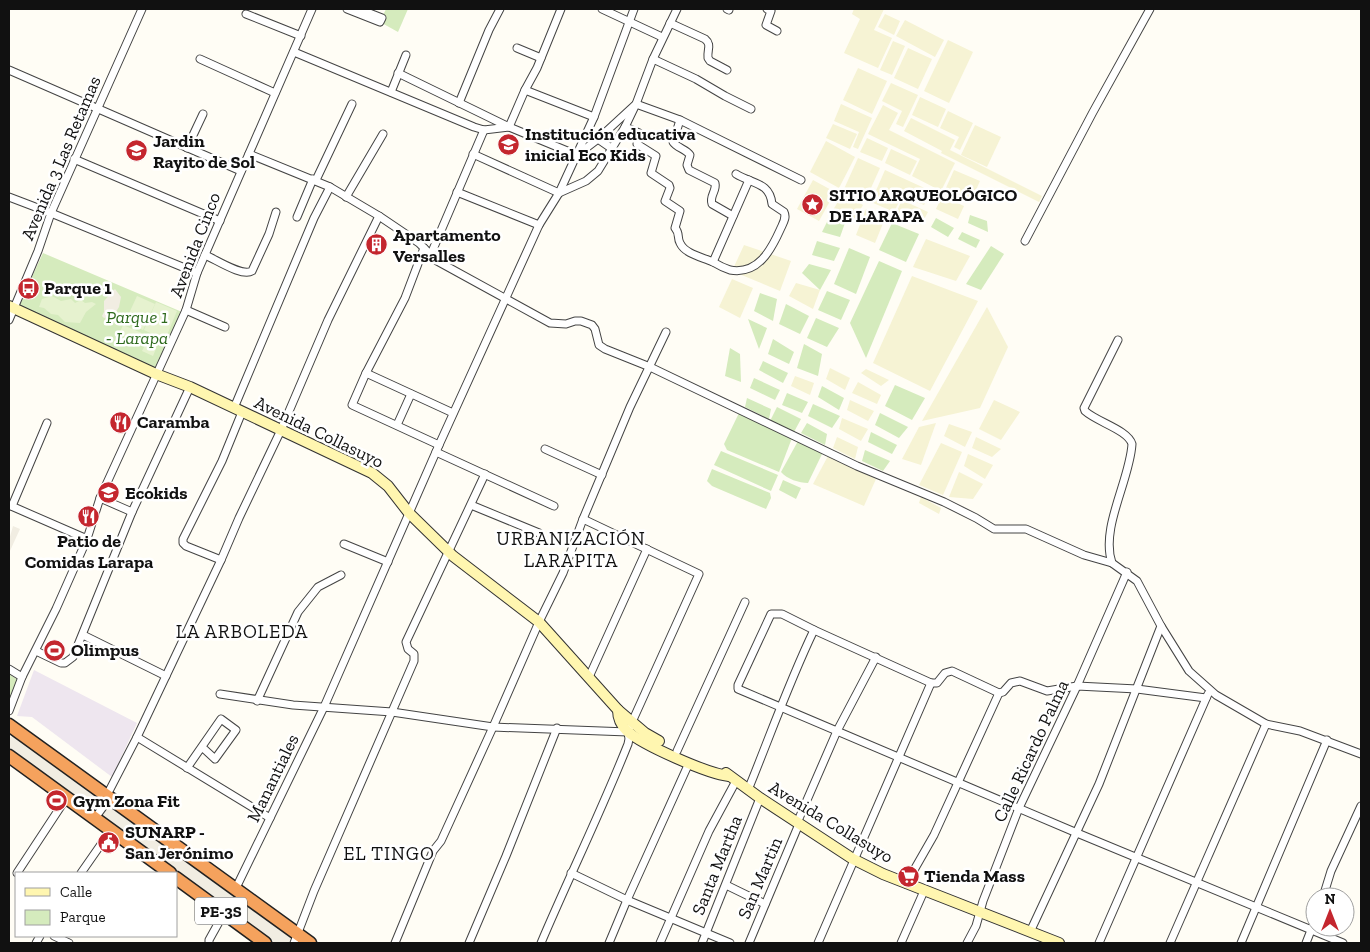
<svg xmlns="http://www.w3.org/2000/svg" width="1370" height="952" font-family="'Zilla Slab',serif">
<style>
.industrial{fill:#eee6ef}
.farmland{fill:#f6f3d4}
.green{fill:#d5ebbd}
.pitch{fill:#e6f2cf}
.plaza{fill:#f1ede2}
.lines{fill:none;stroke-linecap:round;stroke-linejoin:round}
.street-casing{stroke:#444;stroke-width:9}
.secondary-casing{stroke:#333;stroke-width:12}
.highway-casing{stroke:#222;stroke-width:15}
.street{stroke:#fff;stroke-width:7}
.secondary{stroke:#fff6b0;stroke-width:10}
.highway{stroke:#f5a25d;stroke-width:12}
.labels{text-anchor:middle;stroke-width:5;stroke-linejoin:round;paint-order:stroke}
.shield{fill:#fff;stroke:#585858;stroke-width:1}
.shield-label{font-size:16px;font-weight:bold;fill:#111}
.poi-label{font-size:18px;font-weight:bold;fill:#111;stroke:#fff;text-anchor:start}
.street-label{font-size:18px;fill:#111;stroke:#fff}
.park-label{font-size:18px;font-style:italic;fill:#2f6b1f;stroke:#fff}
.neighbourhood-label{font-size:19px;letter-spacing:1px;fill:#111;stroke:#fff}
</style>
<rect width="100%" height="100%" fill="#fffdf5"/>
<!-- industrial -->
<polygon class="industrial" points="34,670 137,723 112,777 32,717 17,716"/>
<!-- farmland -->
<g class="farmland">
<polygon points="854,9 884,9 874,30 892,38 878,68 844,53 860,19 852,14"/>
<polygon points="885,14 900,21 894,35 878,27"/>
<polygon points="905,20 944,40 935,57 896,36"/>
<polygon points="948,40 973,52 949,103 924,91"/>
<polygon points="893,41 905,46 892,75 880,70"/>
<polygon points="908,48 932,59 918,89 894,78"/>
<polygon points="858,68 887,81 872,114 843,100"/>
<polygon points="891,83 918,95 903,127 896,124 902,111 882,101"/>
<polygon points="920,97 946,109 938,127 912,115"/>
<polygon points="841,104 872,118 858,149 853,147 859,132 834,121"/>
<polygon points="883,105 898,113 889,130 955,163 941,191 912,176 920,159 868,134"/>
<polygon points="948,111 973,123 960,150 954,147 959,137 940,128"/>
<polygon points="911,118 955,140 950,150 1042,196 1039,202 941,153 942,151 904,131"/>
<polygon points="833,124 857,134 850,149 826,138"/>
<polygon points="975,125 1001,137 987,167 961,155"/>
<polygon points="867,138 888,148 882,161 860,152"/>
<polygon points="826,141 855,157 839,188 810,172"/>
<polygon points="891,149 917,161 910,175 885,163"/>
<polygon points="858,158 880,168 866,199 844,189"/>
<polygon points="885,170 931,191 924,205 902,196 894,212 871,202"/>
<polygon points="954,170 980,181 971,201 945,190"/>
<polygon points="813,180 835,192 819,221 797,209"/>
<polygon points="843,193 863,205 853,222 833,210"/>
<polygon points="942,196 964,206 958,219 936,209"/>
<polygon points="902,200 928,212 921,225 896,213"/>
<polygon points="866,209 886,216 875,243 856,235"/>
<polygon points="926,239 970,256 956,281 913,267"/>
<polygon points="744,245 791,261 780,291 732,271"/>
<polygon points="912,276 978,301 930,391 873,363"/>
<polygon points="732,279 753,288 740,318 719,307"/>
<polygon points="796,283 820,290 813,309 789,296"/>
<polygon points="987,307 1008,347 980,408 922,421"/>
<polygon points="830,368 850,378 845,390 826,379"/>
<polygon points="866,369 889,380 881,386 861,373"/>
<polygon points="795,376 814,383 810,395 791,386"/>
<polygon points="858,382 881,395 877,404 852,393"/>
<polygon points="850,400 874,411 868,421 847,410"/>
<polygon points="994,400 1020,412 1001,440 979,429"/>
<polygon points="842,418 868,429 861,441 839,429"/>
<polygon points="936,423 921,465 902,459 919,427"/>
<polygon points="949,424 972,432 965,447 944,436"/>
<polygon points="837,437 858,447 855,459 833,448"/>
<polygon points="976,437 1001,449 992,457 972,448"/>
<polygon points="941,443 962,452 943,495 919,485"/>
<polygon points="968,454 993,465 985,479 964,466"/>
<polygon points="828,456 876,479 864,506 813,484"/>
<polygon points="959,472 983,484 973,499 949,497"/>
<polygon points="921,497 941,508 939,514 919,503"/>
</g>
<!-- green -->
<g class="green">
<polygon points="386,9 408,9 398,32 380,22"/>
<polygon points="970,215 987,221 988,232 968,223"/>
<polygon points="936,218 954,228 948,237 931,227"/>
<polygon points="828,220 845,223 840,237 822,232"/>
<polygon points="892,223 919,234 906,262 879,250"/>
<polygon points="962,232 980,240 976,248 958,239"/>
<polygon points="817,241 840,248 834,261 812,255"/>
<polygon points="991,246 1004,254 981,290 966,284"/>
<polygon points="849,248 870,257 856,294 834,284"/>
<polygon points="43,253 182,312 155,369 19,306 23,296 26,294 31,283 31,279"/>
<polygon points="879,261 902,271 866,358 850,323"/>
<polygon points="809,264 831,270 820,290 802,273"/>
<polygon points="827,291 850,300 841,320 818,310"/>
<polygon points="760,293 777,299 773,321 754,311"/>
<polygon points="786,304 809,316 800,334 779,324"/>
<polygon points="816,318 839,328 827,347 807,338"/>
<polygon points="748,319 767,328 759,349"/>
<polygon points="773,339 794,352 789,364 768,354"/>
<polygon points="804,344 822,354 818,376 797,368"/>
<polygon points="730,348 740,354 741,382 725,376"/>
<polygon points="763,361 788,373 783,383 759,370"/>
<polygon points="754,378 780,390 775,400 750,388"/>
<polygon points="895,385 925,398 912,420 885,406"/>
<polygon points="822,386 844,398 839,410 818,397"/>
<polygon points="787,393 808,402 802,413 782,405"/>
<polygon points="747,398 771,409 769,419 745,407"/>
<polygon points="813,404 840,416 832,428 808,416"/>
<polygon points="777,407 801,419 794,432 770,421"/>
<polygon points="739,413 792,438 779,472 727,450 724,444"/>
<polygon points="880,413 908,427 899,438 875,425"/>
<polygon points="807,423 827,434 825,445 801,433"/>
<polygon points="871,432 897,445 892,454 868,442"/>
<path d="M798,441L823,452L808,483C799,483 787,479 781,472Z"/>
<polygon points="865,450 890,461 883,471 862,461"/>
<polygon points="721,451 778,475 771,491 714,465"/>
<polygon points="712,469 770,493 771,498 766,509 712,486 707,481"/>
<polygon points="783,480 801,488 796,499 779,490"/>
<polygon points="9,674 18,680 9,700"/>
</g>
<!-- pitch -->
<g class="pitch">
<polygon points="52,296 61,301 71,299 75,303 81,300 85,303 92,302 96,304 86,312 80,323 65,322 58,315 51,314 44,308 39,307 42,299"/>
<polygon points="137,296 155,304 143,330 125,322"/>
<polygon points="156,302 177,311 165,340 144,330"/>
<polygon points="123,325 144,334 140,343 119,334"/>
<polygon points="150,335 160,339 153,356 142,351"/>
</g>
<!-- plaza -->
<g class="plaza">
<polygon points="115,289 121,297 119,307 114,315 104,318 102,316 104,312 104,301"/>
<polygon points="13,526 20,529 9,553 9,540"/>
<polygon points="14,735 100,797 102,801 97,808 92,809 9,747 9,738"/>
<polygon points="109,806 114,807 290,937 292,939 291,943 275,943 154,855 104,817 103,814"/>
</g>
<g class="lines">
<defs>
<g id="street">
<polyline points="347,9 380,22 382,18 359,9"/>
<polyline points="602,9 662,37"/>
<polyline points="727,9 729,10"/>
<polyline points="767,9 771,11 766,25 777,31"/>
<polyline points="246,14 301,36"/>
<path d="M670,23L705,39C712,45 707,49 708,58L710,61L727,70"/>
<polyline points="517,48 541,58"/>
<polyline points="294,52 474,127 484,130 509,127 525,90 537,68 561,9"/>
<polyline points="200,59 275,93"/>
<polyline points="653,59 696,79 725,96 751,109"/>
<polyline points="9,70 241,171"/>
<polyline points="398,73 509,127 577,155 598,139 636,104 653,59 677,9"/>
<polyline points="525,90 594,117"/>
<polyline points="391,92 406,55"/>
<polyline points="459,103 489,30 500,9"/>
<path d="M680,120L673,142C677,148 686,149 690,155L687,165L689,170L715,183C717,191 709,196 712,204L733,216"/>
<path d="M625,127L639,133L637,144L656,156L651,173L669,185L670,188L665,201L680,211L675,228C680,233 677,238 680,243C685,254 702,257 713,262L749,180"/>
<polyline points="598,139 611,148"/>
<polyline points="187,148 203,114"/>
<polyline points="249,154 330,187 379,216 419,243 437,261 550,323 566,324 575,321 581,321 592,325 595,329 599,345 605,349 650,367 857,466 944,502 976,518 994,529 1026,529 1084,555 1112,563"/>
<polyline points="473,154 559,193 586,181 598,171 625,127 636,104 680,120 801,180"/>
<polyline points="74,159 220,221"/>
<polyline points="316,180 352,104"/>
<polyline points="457,192 539,225"/>
<polyline points="9,197 51,213 197,273"/>
<polyline points="346,197 383,134"/>
<polyline points="297,217 313,179"/>
<polyline points="1025,241 1093,112 1150,9"/>
<polyline points="424,248 405,298 366,373 352,405 439,445"/>
<polyline points="431,254 484,130"/>
<path d="M205,255C217,260 242,277 252,271L269,234L276,212"/>
<path d="M713,262C718,265 724,268 730,270C758,275 771,250 780,230C783,223 787,218 784,212L772,204C770,182 752,184 736,174"/>
<polyline points="186,310 225,327"/>
<polyline points="9,320 38,251 51,213 142,9"/>
<path d="M1118,340L1084,408L1085,411C1097,422 1128,430 1132,444C1130,480 1100,528 1112,563L1137,581L1161,626L1189,671L1216,695L1266,724L1300,731L1361,754"/>
<polyline points="366,373 453,413"/>
<polyline points="234,408 314,218 330,187"/>
<polyline points="397,425 411,394"/>
<polyline points="545,449 602,475"/>
<polyline points="436,452 554,506"/>
<polyline points="100,498 132,512"/>
<polyline points="9,505 87,539"/>
<polyline points="471,505 539,533"/>
<polyline points="12,506 47,423"/>
<polyline points="344,544 388,562"/>
<polyline points="221,560 186,546 183,543 183,539 222,461 242,412"/>
<polyline points="83,635 166,676"/>
<polyline points="36,651 61,663 65,663 73,657 132,512 190,387"/>
<polyline points="9,669 22,677"/>
<polyline points="589,677 647,549"/>
<polyline points="220,694 293,705 392,712 493,727 628,732"/>
<polyline points="1206,698 1137,689 1077,686 1047,691 1020,681 1011,683 1003,692 999,693 952,671 945,673 937,683 931,683 814,630 782,614 771,614 738,685 738,689 1077,833 1343,943"/>
<polyline points="257,701 298,612 318,587 341,575"/>
<polyline points="9,711 22,677 56,609 87,539 100,498 186,310 197,273 312,9"/>
<polyline points="137,737 270,818"/>
<polyline points="677,751 745,602"/>
<polyline points="187,768 221,719 236,730 215,759 202,747"/>
<path d="M748,790C770,736 789,682 814,630"/>
<polyline points="95,818 103,807 107,795 137,737 221,560 239,518 281,430 328,320 379,216"/>
<polyline points="797,823 837,731 876,657"/>
<polyline points="17,873 67,797"/>
<polyline points="81,873 111,830"/>
<polyline points="571,873 627,900 730,943"/>
<polyline points="906,884 934,835 999,693"/>
<polyline points="726,885 765,904"/>
<polyline points="235,890 324,707 439,445 539,225 559,193 594,117 634,9"/>
<polyline points="1323,897 1331,871 1361,806"/>
<polyline points="1030,932 1099,784 1161,626"/>
<polyline points="54,936 69,943"/>
<polyline points="36,943 40,936"/>
<polyline points="209,943 209,940 224,913"/>
<polyline points="294,943 314,891 414,661 414,654 408,649 406,642 485,474"/>
<polyline points="395,943 433,851 441,841 493,727 539,622 563,573 583,519 630,407 666,332"/>
<polyline points="469,943 506,856 557,728"/>
<path d="M541,943C569,877 601,812 628,744L629,739L628,732L632,722L699,574L583,519"/>
<polyline points="609,943 627,900 689,763"/>
<polyline points="660,943 709,831 736,781"/>
<polyline points="702,943 760,798"/>
<polyline points="749,943 799,824"/>
<polyline points="818,943 931,683"/>
<polyline points="901,943 924,891"/>
<polyline points="967,943 976,926 983,901 1019,808 1077,686 1127,572"/>
<polyline points="1099,943 1208,694"/>
<polyline points="1170,943 1266,724"/>
<polyline points="1241,943 1327,740"/>
<polyline points="1306,943 1315,920"/>
</g>
<g id="secondary">
<path d="M9,306L156,374L190,387L372,473L388,486L409,513L453,556L539,622L618,710C618,718 621,725 627,731C643,745 708,774 729,776"/>
<polyline points="618,710 645,733 659,741"/>
<polyline points="726,773 760,798 853,859 883,874 1059,943"/>
</g>
<g id="highway">
<polyline points="9,725 310,943"/>
<polyline points="9,756 170,873"/>
<polyline points="176,878 265,943"/>
</g>
</defs>
<!-- street casing -->
<use href="#street" class="street-casing"/>
<!-- secondary casing -->
<use href="#secondary" class="secondary-casing"/>
<!-- highway casing -->
<use href="#highway" class="highway-casing"/>
<!-- street -->
<use href="#street" class="street"/>
<!-- secondary -->
<use href="#secondary" class="secondary"/>
<!-- highway -->
<use href="#highway" class="highway"/>
</g>
<!-- icons -->
<defs>
<symbol id="school-disc" viewBox="-11 -11 22 22"><circle r="9.5" fill="#c4262e" stroke="#fff"/><path d="M0-5L7-2L0 1L-7-2ZM-4 1L0 2.5L4 1V4Q0 6-4 4Z" fill="#fff"/></symbol>
<symbol id="sight-disc" viewBox="-11 -11 22 22"><circle r="9.5" fill="#c4262e" stroke="#fff"/><path d="M0-6L1.8-2.2L6-1.7L2.9 1.2L3.7 5.4L0 3.3L-3.7 5.4L-2.9 1.2L-6-1.7L-1.8-2.2Z" fill="#fff"/></symbol>
<symbol id="building-disc" viewBox="-11 -11 22 22"><circle r="9.5" fill="#c4262e" stroke="#fff"/><path d="M-4-6H4V6H1V3H-1V6H-4ZM-2.5-4.3h1.7v1.8h-1.7ZM.8-4.3h1.7v1.8H.8ZM-2.5-1h1.7V.8h-1.7ZM.8-1h1.7V.8H.8Z" fill="#fff"/></symbol>
<symbol id="bus-disc" viewBox="-11 -11 22 22"><circle r="9.5" fill="#c4262e" stroke="#fff"/><path d="M-5-6H5V4H4V6H2V4H-2V6H-4V4H-5ZM-3.5-4V0h7V-4ZM-3.5 1.2v1.5H-2V1.2ZM2 1.2v1.5H3.5V1.2Z" fill="#fff"/></symbol>
<symbol id="restaurant-disc" viewBox="-11 -11 22 22"><circle r="9.5" fill="#c4262e" stroke="#fff"/><path d="M-5-6h1v4h1v-4h1v4h1v-4h1v5L-1.5 .5V6h-2V.5L-5-1ZM5-6V6H3V1.5H1.5Q1.5-4 5-6Z" fill="#fff"/></symbol>
<symbol id="stadium-disc" viewBox="-11 -11 22 22"><circle r="9.5" fill="#c4262e" stroke="#fff"/><path d="M0-5a6.5 5 0 1 0 0 10a6.5 5 0 1 0 0-10ZM-3.5-1.8h7v3.6h-7Z" fill="#fff"/></symbol>
<symbol id="civic-disc" viewBox="-11 -11 22 22"><circle r="9.5" fill="#c4262e" stroke="#fff"/><path d="M-.6-6.5H3V-4.5H.6V-3L4-1V1h2V6H-6V1h2V-1L-.6-3ZM-1.2 2.5V6h2.4V2.5Z" fill="#fff"/></symbol>
<symbol id="supermarket-disc" viewBox="-11 -11 22 22"><circle r="9.5" fill="#c4262e" stroke="#fff"/><path d="M-6-5.5h2.5l.6 2H6L4.5 2H-2.5L-4.4-4H-6ZM-1.5 3.2a1.3 1.3 0 1 0 .1 0ZM3 3.2a1.3 1.3 0 1 0 .1 0Z" fill="#fff"/></symbol>
</defs>
<g fill-rule="evenodd">
<use href="#school-disc" x="496" y="132" width="25" height="25"/>
<use href="#school-disc" x="124" y="138" width="25" height="25"/>
<use href="#sight-disc" x="800" y="192" width="25" height="25"/>
<use href="#building-disc" x="364" y="232" width="25" height="25"/>
<use href="#bus-disc" x="16" y="276" width="25" height="25"/>
<use href="#restaurant-disc" x="108" y="410" width="25" height="25"/>
<use href="#school-disc" x="96" y="480" width="25" height="25"/>
<use href="#restaurant-disc" x="76" y="504" width="25" height="25"/>
<use href="#stadium-disc" x="42" y="638" width="25" height="25"/>
<use href="#stadium-disc" x="44" y="788" width="25" height="25"/>
<use href="#civic-disc" x="96" y="830" width="25" height="25"/>
<use href="#supermarket-disc" x="896" y="864" width="25" height="25"/>
</g>
<g class="labels">
<!-- shield labels -->
<rect class="shield" x="195" y="897.5" width="52" height="27" rx="4"/>
<g class="shield-label">
<text x="221" y="917">PE-3S</text>
</g>
<!-- poi labels -->
<g class="poi-label">
<text x="525" y="140">Institución educativa<tspan x="525" dy="21">inicial Eco Kids</tspan></text>
<text x="153" y="147">Jardin<tspan x="153" dy="21">Rayito de Sol</tspan></text>
<text x="829" y="201">SITIO ARQUEOLÓGICO<tspan x="829" dy="21">DE LARAPA</tspan></text>
<text x="393" y="241">Apartamento<tspan x="393" dy="21">Versalles</tspan></text>
<text x="44" y="294">Parque 1</text>
<text x="137" y="428">Caramba</text>
<text x="125" y="499">Ecokids</text>
<text x="89" y="547" text-anchor="middle">Patio de<tspan x="89" dy="21">Comidas Larapa</tspan></text>
<text x="71" y="656">Olimpus</text>
<text x="73" y="807">Gym Zona Fit</text>
<text x="125" y="838">SUNARP -<tspan x="125" dy="21">San Jerónimo</tspan></text>
<text x="924" y="882">Tienda Mass</text>
</g>
<!-- street labels -->
<g class="street-label">
<text transform="translate(61 158) rotate(-67)" y="6">Avenida 3 Las Retamas</text>
<text transform="translate(195 245) rotate(-69)" y="6">Avenida Cinco</text>
<text transform="translate(319 432) rotate(26)" y="6">Avenida Collasuyo</text>
<text transform="translate(1031 751) rotate(-65)" y="6">Calle Ricardo Palma</text>
<text transform="translate(273 778) rotate(-64)" y="6">Manantiales</text>
<text transform="translate(831 822) rotate(31)" y="6">Avenida Collasuyo</text>
<text transform="translate(717 865) rotate(-68)" y="6">Santa Martha</text>
<text transform="translate(760 878) rotate(-67)" y="6">San Martin</text>
</g>
<!-- park labels -->
<g class="park-label">
<text x="137" y="323">Parque 1<tspan x="137" dy="21">- Larapa</tspan></text>
</g>
<!-- neighbourhood labels -->
<g class="neighbourhood-label">
<text x="571" y="545">URBANIZACIÓN<tspan x="571" dy="22">LARAPITA</tspan></text>
<text x="242" y="638">LA ARBOLEDA</text>
<text x="389" y="860">EL TINGO</text>
</g>
</g>
<!-- border -->
<rect width="1370" height="952" fill="none" stroke="#111111" stroke-width="20"/>
<!-- legend -->
<rect x="15" y="872" width="162" height="65" fill="#ffffff" stroke="#a0a0a0"/>
<rect x="25" y="888" width="25" height="8" fill="#fff6b0" stroke="#a0a0a0"/>
<text x="60" y="897" font-size="15" fill="#111111">Calle</text>
<rect x="25" y="910" width="25" height="15" fill="#d5ebbd" stroke="#a0a0a0"/>
<text x="60" y="922" font-size="15" fill="#111111">Parque</text>
<!-- north arrow -->
<g transform="translate(1330 912)"><circle r="24" fill="#ffffff" stroke="#a0a0a0"/>
<path d="M0-4L9 19L0 12L-9 19Z" fill="#c4262e"/>
<text y="-8" font-size="14" font-weight="bold" text-anchor="middle" fill="#111111">N</text>
</g>
</svg>
